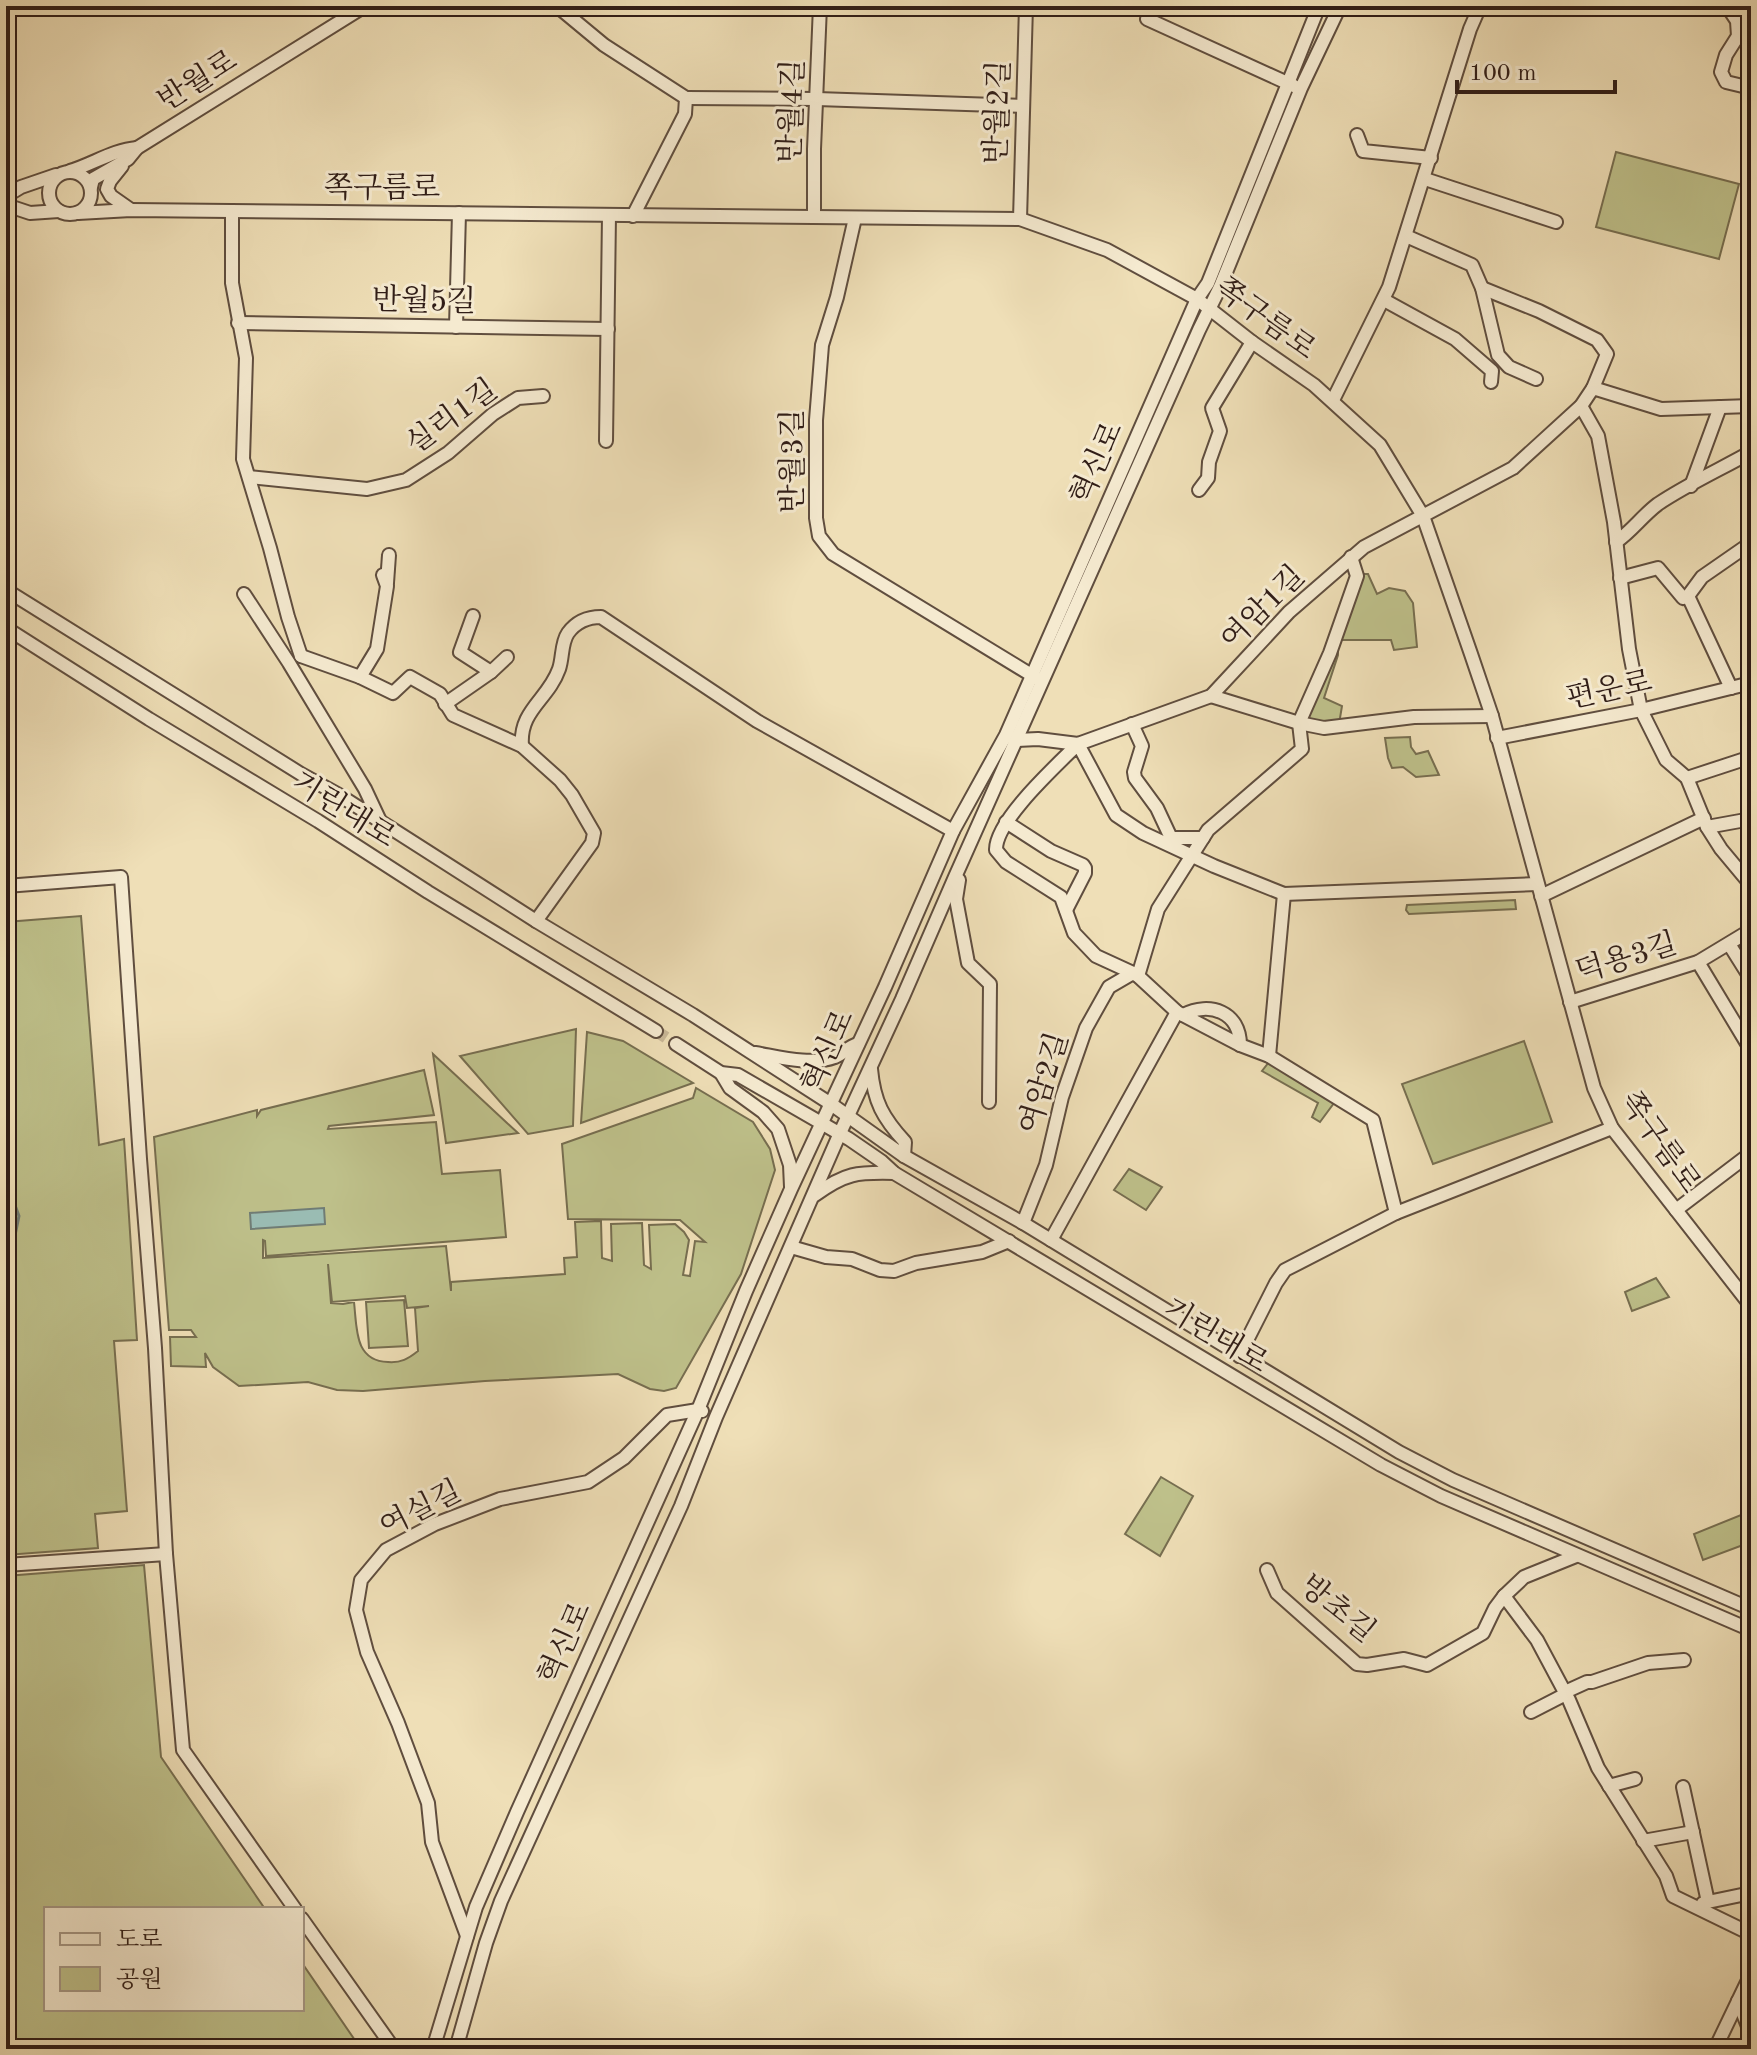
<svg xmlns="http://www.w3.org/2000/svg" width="1757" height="2055" font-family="'Old Standard TT','Noto Serif KR',serif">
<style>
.green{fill:#bec08a;stroke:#776e50;stroke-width:2;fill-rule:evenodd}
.water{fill:#9abcb3;stroke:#707c75;stroke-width:2}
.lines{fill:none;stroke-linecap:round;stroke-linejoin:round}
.stream{stroke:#707c75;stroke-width:3}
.minor-tunnel{stroke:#c9b897;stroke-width:12;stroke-dasharray:12 6;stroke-linecap:butt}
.minor-casing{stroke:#604e3f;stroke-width:16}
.minor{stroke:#f5ead0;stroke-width:12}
.labels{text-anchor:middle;stroke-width:6;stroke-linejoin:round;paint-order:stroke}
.street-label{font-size:30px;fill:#301d17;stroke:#f5ead0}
</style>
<rect width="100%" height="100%" fill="#efdfb7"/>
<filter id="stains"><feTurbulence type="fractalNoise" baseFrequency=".0025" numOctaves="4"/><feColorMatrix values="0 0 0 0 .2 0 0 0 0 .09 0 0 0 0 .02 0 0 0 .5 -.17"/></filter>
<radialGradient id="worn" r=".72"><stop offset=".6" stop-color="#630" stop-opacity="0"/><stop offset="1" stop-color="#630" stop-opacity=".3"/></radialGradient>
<!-- green -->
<g class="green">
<polygon points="1616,152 1739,184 1719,259 1596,227"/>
<polygon points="1364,574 1368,574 1377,594 1389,588 1405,591 1413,603 1417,647 1394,650 1391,640 1337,640 1359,576"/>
<polygon points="1338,642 1338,655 1324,698 1342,706 1339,724 1301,723"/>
<polygon points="1410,737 1411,747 1416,754 1428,751 1439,775 1416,777 1403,767 1392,768 1388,758 1385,738"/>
<polygon points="1515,900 1516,909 1409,914 1406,910 1407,905"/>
<polygon points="81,916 99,1145 124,1139 137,1340 114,1341 127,1511 95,1514 98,1548 6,1555 6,922"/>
<polygon points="576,1029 573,1126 528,1134 460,1056"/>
<polygon points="587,1032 623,1041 693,1083 581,1123"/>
<polygon points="1524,1041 1552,1122 1433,1164 1402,1084"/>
<polygon points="433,1054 507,1123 518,1133 446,1143"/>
<polygon points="1269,1062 1334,1103 1320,1122 1312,1117 1318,1103 1262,1071"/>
<path d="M424,1070L434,1115L329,1126L328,1129L436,1122L442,1174L500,1170L506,1237L266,1256L265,1241L263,1240V1258L446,1246L451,1291V1282L565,1274L564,1258L577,1257L575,1222L601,1221L602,1258L612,1261L611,1224L642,1223L644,1265L651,1269L649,1225L675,1224L684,1232L689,1240L683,1275L690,1276L695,1241L705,1242L680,1220L568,1219L562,1144L693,1098L696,1088L753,1122L770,1149L775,1170L741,1274L676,1388L664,1391L650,1389L618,1374L485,1381L363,1391L337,1390L308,1382L239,1386L213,1367L205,1353L206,1367L171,1366L170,1337H196L191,1330H169L154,1137L257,1110V1116L261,1110ZM328,1264L332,1302L405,1296L407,1308L429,1306L415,1308L418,1351C408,1359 401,1363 388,1362C354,1361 357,1328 354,1302L343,1304L331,1303Z"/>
<polygon points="1129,1169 1162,1187 1146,1210 1114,1190"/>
<polygon points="1656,1278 1669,1297 1632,1311 1625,1292"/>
<polygon points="404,1300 408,1346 369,1348 366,1302"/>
<polygon points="1161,1477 1193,1496 1160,1556 1125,1534"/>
<polygon points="1751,1511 1751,1542 1703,1560 1694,1534"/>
<polygon points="144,1565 161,1757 265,1909 46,1909 46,2009 302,2009 302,1963 361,2049 6,2049 6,1576"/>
</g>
<!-- water -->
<polygon class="water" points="324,1208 325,1224 251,1229 250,1213"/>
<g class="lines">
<!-- stream -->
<polyline class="stream" points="6,1181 19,1216 6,1279"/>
<!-- minor-tunnel -->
<polyline class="minor-tunnel" points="656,1031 676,1044"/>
<defs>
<g id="minor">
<polyline points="557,6 604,45 686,98 685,114 633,216"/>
<polyline points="1727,6 1737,21 1738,36 1726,55 1721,72 1726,82 1751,88"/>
<polyline points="1147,19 1294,86"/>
<polyline points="686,98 817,99 1022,106"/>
<polyline points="1357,135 1363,151 1431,158"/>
<polyline points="122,166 110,181 107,189 111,196 131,210"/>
<path d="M70,171C93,164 113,150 137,148"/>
<circle cx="70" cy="193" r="21"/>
<polyline points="1425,179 1556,222"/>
<polyline points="91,187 93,179 128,159 137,148 365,6"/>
<polyline points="6,196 21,187 56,175"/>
<polyline points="6,205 30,213 59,211"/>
<polyline points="232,212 232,283 246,358 243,459 270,548 288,617 301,656"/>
<polyline points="78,213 131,210 1020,219 1107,250 1197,299 1252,342 1314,385 1380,445 1423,516 1471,654 1492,716 1594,1088 1612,1128 1751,1306"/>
<polyline points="814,217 814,149 820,6"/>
<polyline points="855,218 837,297 822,345 816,420 816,518 819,536 833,554 1038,679"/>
<polyline points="1020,219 1026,6"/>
<polyline points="1406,236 1472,265 1482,288 1498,355 1509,367 1536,379"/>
<polyline points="1482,288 1539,311 1597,340 1607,354 1593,388"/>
<polyline points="1384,300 1455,339 1492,371 1491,382"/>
<polyline points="238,323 608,329"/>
<polyline points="456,327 459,213"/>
<polyline points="1333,400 1389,287 1470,29 1480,6"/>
<polyline points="1581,406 1598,436 1614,522 1629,649 1641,710 1666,760 1687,778 1707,827 1721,849 1751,885"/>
<polyline points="606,441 609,215"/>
<polyline points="249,477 367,489 406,480 448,453 493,414 518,398 543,396"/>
<polyline points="1691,486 1720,407"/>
<polyline points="1199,490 1208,478 1209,462 1220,431 1212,408 1252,342"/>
<path d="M1616,542C1632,531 1642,516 1658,504C1686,485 1721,469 1751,452"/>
<polyline points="1620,578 1658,568 1683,598 1688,596"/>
<polyline points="387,583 389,555"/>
<polyline points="6,590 301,774 339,795 536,921 693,1015 831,1104 904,1156 1023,1223 1399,1452 1453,1480 1751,1609"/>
<polyline points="244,594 289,663 365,789 380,821"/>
<polyline points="473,616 460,652 491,672"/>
<polyline points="6,628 149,719 318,821 428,892 656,1031"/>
<polyline points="301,656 360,677 393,693 410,677 440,694 453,715 522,746 560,780 572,795 594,833 592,843 536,921"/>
<polyline points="360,677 377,649 387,586 383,575"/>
<polyline points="1731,688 1688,596 1702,577 1751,543"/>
<polyline points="1211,696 1299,723 1324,728 1414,717 1492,716"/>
<polyline points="445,704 491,672 507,657"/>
<polyline points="1132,724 1142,746 1134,772 1135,778 1157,808 1171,838 1203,838"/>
<polyline points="1497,738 1641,710 1751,683"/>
<polyline points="1013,739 1017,740 1038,739 1078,744 1211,696 1289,612 1364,547 1513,468 1581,406 1593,388 1661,409 1751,406"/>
<path d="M522,746C519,710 548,700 559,669C563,658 561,643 568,633C576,622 587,617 601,617L757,721L953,831"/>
<polyline points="1687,778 1751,757"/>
<polyline points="1006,822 1051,851 1083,865 1085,868 1085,873 1066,910"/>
<polyline points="1707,827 1751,819"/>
<polyline points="959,880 956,899 968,963 990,984 989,1102"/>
<polyline points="6,886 121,877 140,1159 155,1348 166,1554 183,1750 295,1909"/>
<polyline points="1541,896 1704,818"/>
<polyline points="1729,944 1751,979"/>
<polyline points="1698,962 1751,1050"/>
<path d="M1133,973L1096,956L1074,933L1061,897L1006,862L996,850C995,821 1057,765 1078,744L1116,815L1143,833L1214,866L1284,894L1537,884"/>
<polyline points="1138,976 1158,909 1208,830 1302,749 1299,723 1330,653 1357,576 1351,557"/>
<polyline points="1570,1002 1698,962 1751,930"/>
<path d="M1183,1015C1210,1001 1240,1012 1240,1045"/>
<polyline points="676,1044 721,1073 738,1075 849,1139 881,1161 894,1173 1381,1465 1441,1496 1751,1630"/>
<path d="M755,1053C779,1057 811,1066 835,1057C844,1053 848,1047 858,1044"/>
<polyline points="1269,1056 1284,894"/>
<path d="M871,1069C874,1102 883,1118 905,1142L904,1156"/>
<polyline points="721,1073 730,1088 763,1112 778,1129 790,1165 791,1187"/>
<path d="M815,1195C845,1173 857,1172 894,1173"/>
<polyline points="1676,1210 1751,1153"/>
<polyline points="1023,1223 1046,1165 1062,1097 1086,1028 1109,987 1133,973 1138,976 1177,1012 1240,1045 1269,1056 1373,1120 1396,1213"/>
<polyline points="1051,1240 1177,1012"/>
<polyline points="791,1247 826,1257 852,1259 880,1270 894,1271 916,1263 982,1252 1009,1241"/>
<polyline points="1239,1356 1276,1283 1285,1270 1396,1213 1612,1128"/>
<polyline points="1576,1556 1524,1577 1504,1596 1537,1640 1569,1700 1598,1768 1666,1876 1673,1896 1751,1934"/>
<polyline points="6,1565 166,1554"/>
<polyline points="1267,1570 1277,1593 1357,1664 1367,1665 1404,1659 1427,1665 1483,1633 1495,1608 1504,1596"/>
<polyline points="1565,1692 1587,1682 1592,1682 1648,1663 1684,1660"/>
<polyline points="1531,1712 1566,1694"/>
<polyline points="1609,1786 1635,1779"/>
<polyline points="1683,1787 1708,1902"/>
<polyline points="1643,1841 1693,1832"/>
<polyline points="1703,1903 1751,1893"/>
<polyline points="302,1919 394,2049"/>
<polyline points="467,1936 432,1842 428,1803 398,1723 367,1652 356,1610 361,1580 386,1550 435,1524 500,1499 588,1482 624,1458 667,1415 698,1410 702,1411"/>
<polyline points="1738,2001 1751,2034"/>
<polyline points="433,2049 476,1907 517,1812 698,1410 746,1291 791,1189 885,987 953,831 1006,735 1197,299 1208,283 1319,6"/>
<polyline points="456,2049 486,1943 501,1901 681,1506 716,1417 840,1133 902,999 955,877 1199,330 1220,287 1301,88 1340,6"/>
<polyline points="1715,2049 1751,1974"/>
</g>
</defs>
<!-- minor casing -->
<use href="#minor" class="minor-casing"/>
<!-- minor -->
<use href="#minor" class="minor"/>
</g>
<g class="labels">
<!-- street labels -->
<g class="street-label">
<text transform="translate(197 80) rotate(-32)" y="10">반월로</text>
<text transform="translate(791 111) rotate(-88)" y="10">반월4길</text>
<text transform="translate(997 112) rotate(-88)" y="10">반월2길</text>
<text x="382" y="197">쪽구름로</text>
<text transform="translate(424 300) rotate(1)" y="10">반월5길</text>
<text transform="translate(1266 318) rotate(36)" y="10">쪽구름로</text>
<text transform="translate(451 416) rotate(-36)" y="10">실리1길</text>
<text transform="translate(792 461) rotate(-90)" y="10">반월3길</text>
<text transform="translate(1096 463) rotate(-66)" y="10">혁신로</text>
<text transform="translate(1262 607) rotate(-45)" y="10">여암1길</text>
<text transform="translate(1609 689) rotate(-12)" y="10">편운로</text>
<text transform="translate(344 809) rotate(32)" y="10">기린대로</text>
<text transform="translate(1626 957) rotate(-17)" y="10">덕용3길</text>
<text transform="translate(827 1051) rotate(-66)" y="10">혁신로</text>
<text transform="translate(1043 1083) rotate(-73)" y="10">여암2길</text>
<text transform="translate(1661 1142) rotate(55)" y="10">쪽구름로</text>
<text transform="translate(1216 1335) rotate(31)" y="10">기린대로</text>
<text transform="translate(420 1508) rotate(-27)" y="10">여실길</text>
<text transform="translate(1338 1608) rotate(39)" y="10">방초길</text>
<text transform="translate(564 1643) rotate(-66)" y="10">혁신로</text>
</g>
</g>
<!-- margin -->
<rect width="1757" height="2055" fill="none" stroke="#efdfb7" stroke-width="32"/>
<rect x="8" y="8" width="1741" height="2039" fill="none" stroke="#301d17" stroke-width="4"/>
<rect x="16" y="16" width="1725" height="2023" fill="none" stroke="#301d17" stroke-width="2"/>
<!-- legend -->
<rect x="44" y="1907" width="260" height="104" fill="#f5ead0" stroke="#a69886" stroke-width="2"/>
<rect x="60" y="1933" width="40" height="12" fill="#f5ead0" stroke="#a69886" stroke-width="2"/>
<text x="116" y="1947" font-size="24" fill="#301d17">도로</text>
<rect x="60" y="1967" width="40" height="24" fill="#bec08a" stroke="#a69886" stroke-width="2"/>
<text x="116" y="1987" font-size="24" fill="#301d17">공원</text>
<!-- scale -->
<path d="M1457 80v12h158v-12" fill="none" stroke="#301d17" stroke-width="4"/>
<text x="1469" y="80" font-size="24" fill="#301d17" stroke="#f5ead0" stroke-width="6" paint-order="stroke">100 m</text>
<rect width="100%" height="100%" filter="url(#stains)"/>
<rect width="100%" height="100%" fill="url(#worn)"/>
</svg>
